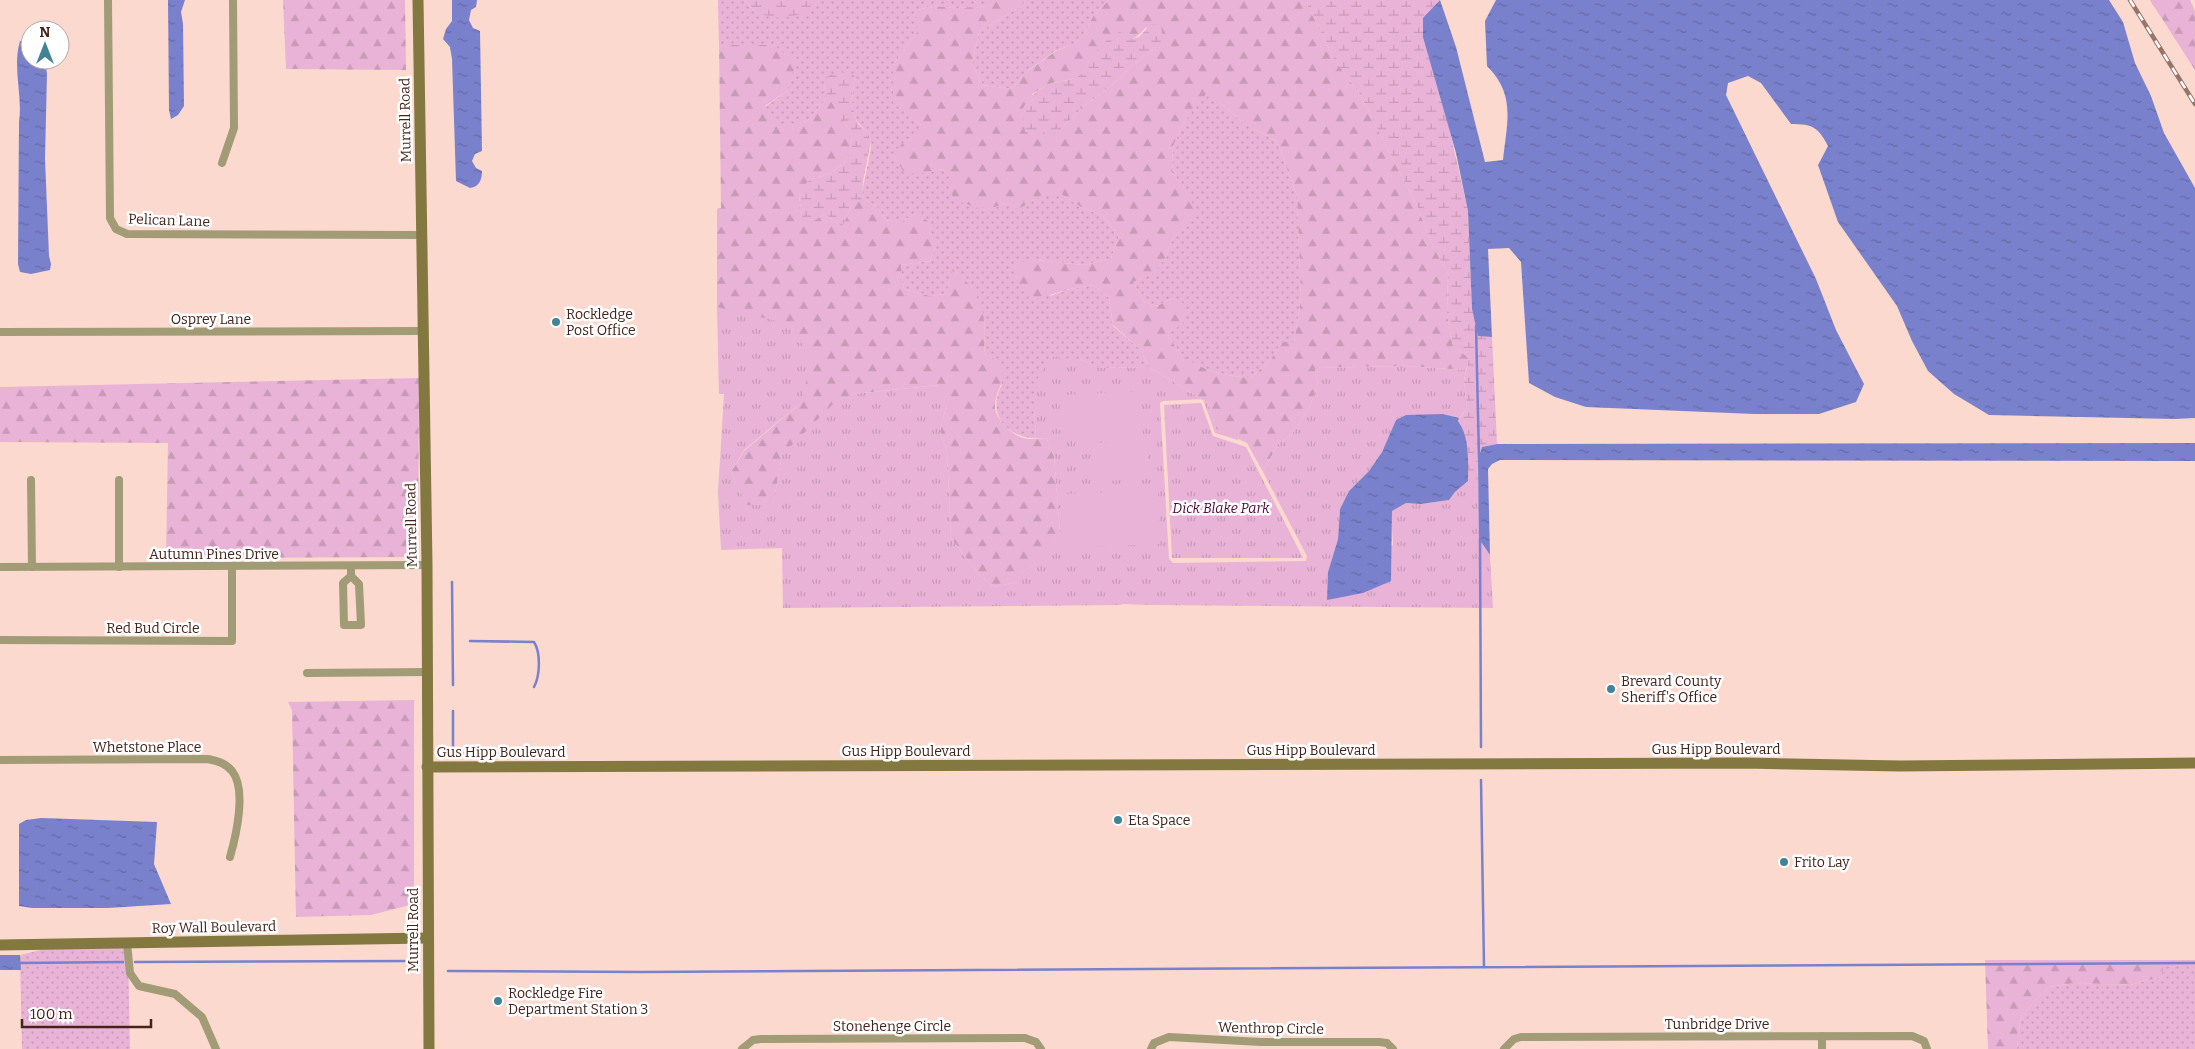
<svg xmlns="http://www.w3.org/2000/svg" width="2195" height="1049" font-family="Bitter,serif">
<style>
.grass{fill:url(#grass-dots)}
.forest{fill:url(#forest-firs);fill-rule:evenodd}
.wetland{fill:url(#wetland-marsh)}
.park{fill:url(#park-tufts)}
.garden{fill:#e8b3d6}
.water{fill:url(#water-ripples)}
.lines{fill:none;stroke-linecap:round;stroke-linejoin:round}
.stream{stroke:#7a81cc;stroke-width:2.5}
.street{stroke:#a19b76;stroke-width:8}
.secondary{stroke:#827840;stroke-width:11}
.rail-casing{stroke:#96756b;stroke-width:4.5}
.rail{stroke:#fff;stroke-width:2.5;stroke-dasharray:8;stroke-linecap:butt}
.poi-dot{fill:#428396;stroke:#fff;stroke-width:2}
.labels{text-anchor:middle;stroke-width:5;stroke-linejoin:round;paint-order:stroke}
.street-label{font-size:14px;fill:#44241a;stroke:#fff}
.poi-label{font-size:14px;fill:#44241a;stroke:#fff;text-anchor:start}
.park-label{font-size:14px;font-style:italic;fill:#4c083d;stroke:#fff}
</style>
<defs>
<pattern id="grass-dots" width="8" height="8" patternUnits="userSpaceOnUse" patternTransform="scale(1.25)"><rect width="8" height="8" fill="#e8b3d6"/><path d="M2 2h.1M6 6h.1" fill="none" stroke="#c89ab7" stroke-width="1.8" stroke-linecap="round"/></pattern>
<pattern id="forest-firs" width="22" height="20" patternUnits="userSpaceOnUse" patternTransform="scale(1.25)"><rect width="22" height="20" fill="#e8b3d6"/><path d="M5 1l3.5 6h-7zM16 11l3.5 6h-7z" fill="#c89ab7"/></pattern>
<pattern id="wetland-marsh" width="20" height="14" patternUnits="userSpaceOnUse" patternTransform="scale(1.25)"><rect width="20" height="14" fill="#e8b3d6"/><path d="M1 5h8M5 5V1M11 12h8M15 12V8" fill="none" stroke="#c89ab7"/></pattern>
<pattern id="park-tufts" width="24" height="20" patternUnits="userSpaceOnUse" patternTransform="scale(1.25)"><rect width="24" height="20" fill="#e8b3d6"/><path d="M3 7l-1-3M5 7V3M7 7l1-3M15 17l-1-3M17 17v-4M19 17l1-3" fill="none" stroke="#c89ab7"/></pattern>
<pattern id="water-ripples" width="26" height="14" patternUnits="userSpaceOnUse" patternTransform="scale(1.25)"><rect width="26" height="14" fill="#7a81cc"/><path d="M2 4q2-2 4 0t4 0M15 11q2-2 4 0t4 0" fill="none" stroke="#6669a5"/></pattern>
</defs>
<rect width="100%" height="100%" fill="#fbd9ce"/>
<!-- grass -->
<g class="grass">
<path d="M718,0H744L758,14L816,0H993L990,6L957,8L933,6L917,10V32L893,65V102L921,125V134L904,142L928,173L941,169L955,177L952,182L984,210L1008,203L1019,209L1044,194H1061L1081,207L1103,216L1119,236L1111,258L1084,265L1037,260L1050,296L1070,289L1093,285L1109,298L1113,326L1140,349L1149,367L1099,368L1079,359L1034,410L1036,438C1006,438 986,413 1002,385L997,360L984,354C988,311 981,301 954,269L946,294L930,296L904,289L901,265L930,261L935,247L928,222L915,214L899,223L886,220L877,207L862,197C863,179 871,158 871,142C870,130 859,127 855,117C849,104 854,88 855,74L824,84L828,96L809,120L782,127L765,107L787,91L774,45H719Z"/>
<polygon points="1026,0 1109,0 1094,15 1083,36 1074,44 1055,51 1025,73 1011,89 983,85 972,65 979,32 1021,6"/>
<path d="M1206,93L1220,102L1244,124L1277,141L1297,196L1301,298L1294,342H1282L1271,359L1251,378C1229,376 1198,371 1181,354C1176,348 1172,341 1168,335L1175,297L1157,306L1144,302L1133,282L1153,273L1164,260L1173,238L1190,224L1184,186L1172,173L1173,146L1184,122Z"/>
<polygon points="128,948 130,1049 22,1049 20,955 45,949"/>
<polygon points="2165,960 2195,960 2195,1049 2017,1049 2020,1021 2031,1005 2049,987 2075,983 2130,985 2160,977"/>
</g>
<!-- forest -->
<g class="forest">
<polygon points="283,0 405,0 406,70 286,69"/>
<path d="M993,0H1026L1021,6L979,32L972,65L983,85L1011,89L1025,73L1056,51L1074,44L1083,36L1094,15L1109,0H1307L1308,6L1334,59L1359,93L1417,206L1433,246L1448,274L1447,315L1453,346L1469,358L1466,370L1402,366L1315,368L1318,384L1309,408L1295,431L1278,444L1263,472L1247,443L1216,429L1208,403L1149,367L1140,349L1113,325L1109,298L1093,285L1070,289L1033,300C1023,290 1010,279 1015,263L1037,260L1084,265L1111,258L1119,236L1103,216L1081,207L1061,194H1044L1019,209L1008,203L984,210L963,203L950,194L952,181L954,177L941,169L928,173H904L893,153L904,142L921,133V125L893,103V65L917,32V10L933,6L957,8L990,6ZM1146,27L1156,47L1142,57L1111,86L1085,105L1061,129L1053,134L1032,94C1039,90 1048,84 1056,82C1064,80 1075,80 1082,75C1086,71 1087,65 1090,62C1107,47 1133,45 1146,27ZM1206,94L1220,102L1244,124L1277,141L1297,196L1301,298L1294,342H1282L1271,359L1251,378C1229,376 1198,371 1182,354C1176,349 1172,341 1168,335L1186,320L1184,304L1175,297L1157,306L1144,302L1133,282L1153,273L1164,260L1173,238L1190,224L1197,213L1184,186L1172,173L1173,146L1184,122Z"/>
<polygon points="2150,0 2190,0 2195,11 2195,70"/>
<path d="M719,45H774L796,63L787,91L765,106L783,126L809,120L828,96L852,134L851,150L844,163L831,173L810,180L799,195L802,218L820,217L825,214L842,227L851,207L862,197L877,207L886,220L899,223L915,214L928,221L935,247L930,261L901,265L904,289L930,296L946,294L953,269L976,291C975,298 981,303 982,310C986,324 985,339 984,354L997,360L1006,371C1003,383 994,395 995,408C996,419 1012,435 1023,438C1030,440 1039,438 1046,438L1054,456L1060,533L1044,560L1022,572L1016,582L994,587L980,576L951,538L947,452L940,431L946,407L939,385L853,394L782,455L773,506H746L731,472L744,451L802,402L717,307V209L721,208Z"/>
<polygon points="419,378 418,557 166,558 168,443 0,442 0,387"/>
<polygon points="414,700 414,904 371,915 296,917 292,710 288,702"/>
<polygon points="1985,960 2165,960 2161,977 2130,985 2075,983 2049,987 2031,1005 2020,1021 2017,1049 1988,1049"/>
</g>
<!-- wetland -->
<g class="wetland">
<polygon points="744,0 816,0 816,1 803,14 781,18 758,14"/>
<polygon points="1307,0 1440,0 1424,18 1468,211 1472,309 1478,335 1492,337 1497,444 1482,447 1478,459 1479,495 1468,481 1468,452 1458,420 1467,408 1464,381 1469,358 1453,346 1447,315 1448,274 1433,246 1417,206 1359,93 1334,59 1308,6"/>
<path d="M1151,24L1161,25L1163,38L1156,47L1142,57L1111,86L1085,105L1061,129L1053,135L1025,132L1022,110C1029,96 1041,86 1057,82C1065,80 1075,80 1082,74C1085,72 1087,67 1088,64C1097,51 1105,38 1120,32L1129,40L1139,37Z"/>
<path d="M838,72L855,74L852,98L854,115L859,125L867,131L871,141L863,181L862,199L851,207L842,227L825,214C814,220 816,224 802,218L799,195L803,186L810,180L831,173L844,163L851,150L852,134L828,97L824,84L828,76Z"/>
</g>
<!-- park -->
<g class="park">
<polygon points="717,307 786,323 811,356 802,402 744,450 731,472 746,505 773,505 782,455 835,402 853,394 940,385 946,407 940,431 947,452 951,538 980,576 994,587 1016,582 1020,570 1022,572 1043,560 1060,533 1054,456 1046,438 1036,438 1034,410 1038,378 1052,357 1079,359 1100,368 1149,367 1208,403 1216,429 1238,438 1238,440 1215,433 1203,399 1163,401 1160,403 1169,559 1173,563 1306,561 1307,556 1263,472 1278,444 1295,431 1309,408 1318,384 1315,368 1402,366 1466,370 1464,381 1467,408 1459,418 1443,414 1396,420 1382,452 1369,471 1349,491 1340,509 1338,539 1328,572 1393,545 1391,511 1406,503 1421,504 1449,500 1455,492 1468,481 1479,495 1479,539 1490,555 1493,608 1149,605 1123,604 1119,605 783,608 782,548 721,550 718,492 724,394 719,394"/>
<polygon points="1201,403 1213,436 1246,447 1303,558 1172,558 1164,405"/>
</g>
<!-- garden -->
<g class="garden">
<polygon points="1140,391 1143,435 1061,439 1059,395"/>
<polygon points="1147,440 1149,478 1095,482 1093,443"/>
<polygon points="1158,490 1160,544 1063,548 1061,494"/>
</g>
<!-- water -->
<g class="water">
<polygon points="168,0 185,0 181,12 183,24 184,106 178,115 171,119 169,110"/>
<path d="M452,0H477L476,7L471,10L469,20L473,28L480,31L482,151L475,154L472,161L476,168L482,171C482,180 479,187 470,188L456,181L452,59L450,47L443,39L446,29L452,21Z"/>
<path d="M1440,0L1456,47L1485,162L1503,160C1507,122 1516,95 1487,66L1485,21L1496,0H2109L2123,22L2135,63L2151,96L2164,133L2195,188V418L2175,419L1989,415L1954,394L1928,371L1912,341L1897,306L1838,222L1818,165L1828,146C1818,127 1813,124 1791,124L1761,83L1748,76L1728,83L1726,95L1816,279L1836,330L1864,384L1856,402L1819,414H1754L1586,407L1555,397L1529,383L1521,262L1509,248L1488,249L1492,337L1478,336L1472,309L1468,211L1456,153L1423,37V18Z"/>
<path d="M30,38V60H45L47,74L45,159L49,256L51,264L50,270L31,274L20,272L18,264L19,122C23,95 12,68 20,41Z"/>
<path d="M1443,414L1459,418L1458,421C1470,438 1468,460 1468,481L1455,492L1449,500L1421,504L1406,503L1392,511L1391,581L1363,593L1327,600L1328,572L1338,539L1340,509L1349,491L1369,471L1382,452L1396,420L1406,415Z"/>
<polygon points="2195,443 2195,461 1500,460 1492,464 1488,469 1490,555 1479,539 1478,459 1482,447 1497,444"/>
<polygon points="41,818 157,822 154,864 171,904 108,908 32,908 19,906 19,824 26,820"/>
<polygon points="0,955 20,955 21,970 0,970"/>
</g>
<g class="lines">
<!-- stream -->
<g class="stream">
<polyline points="1476,326 1479,458"/>
<polyline points="1480,539 1481,747"/>
<polyline points="452,582 453,685"/>
<path d="M470,641L534,642C541,653 540,676 534,687"/>
<polyline points="453,711 453,750 456,754 507,753"/>
<polyline points="1481,780 1484,967"/>
<polyline points="135,962 413,961"/>
<polyline points="19,963 123,962"/>
<polyline points="448,971 643,972 2195,963"/>
</g>
<!-- street -->
<g class="street">
<polyline points="108,0 110,218 116,229 127,234 422,235"/>
<polyline points="222,163 234,128 233,0"/>
<polyline points="0,332 422,331"/>
<polyline points="31,480 32,567"/>
<polyline points="119,480 119,567"/>
<polyline points="351,566 351,576 359,584 361,625 344,625 343,583 351,576"/>
<polyline points="0,567 427,565"/>
<polyline points="0,640 232,641 232,567"/>
<polyline points="307,673 428,672"/>
<path d="M0,760L208,759C217,761 226,763 232,771C247,789 236,836 230,857"/>
<polyline points="127,943 130,973 139,986 175,994 202,1017 216,1049"/>
<polyline points="1822,1036 1822,1049"/>
<polyline points="742,1049 753,1040 761,1039 1025,1038 1036,1042 1041,1049"/>
<polyline points="1151,1049 1154,1043 1169,1037 1261,1042 1379,1042 1387,1043 1393,1049"/>
<polyline points="1504,1049 1514,1039 1521,1037 1912,1036 1924,1041 1927,1049"/>
</g>
<!-- secondary -->
<g class="secondary">
<polyline points="418,0 427,565 429,1049"/>
<polyline points="427,767 1745,763 1900,766 2195,763"/>
<polyline points="0,945 428,938"/>
</g>
<defs>
<polyline id="rail" points="2130,0 2195,104"/>
</defs>
<!-- rail casing -->
<use href="#rail" class="rail-casing"/>
<!-- rail -->
<use href="#rail" class="rail"/>
</g>
<!-- markers -->
<g class="poi-dot">
<circle cx="556" cy="322" r="5"/>
<circle cx="1611" cy="689" r="5"/>
<circle cx="1118" cy="820" r="5"/>
<circle cx="1784" cy="862" r="5"/>
<circle cx="498" cy="1001" r="5"/>
</g>
<g class="labels">
<!-- street labels -->
<g class="street-label">
<text transform="translate(405 120) rotate(-91)" y="5">Murrell Road</text>
<text transform="translate(169 220) rotate(2)" y="5">Pelican Lane</text>
<text x="211" y="324">Osprey Lane</text>
<text transform="translate(411 525) rotate(-91)" y="5">Murrell Road</text>
<text x="214" y="559">Autumn Pines Drive</text>
<text x="153" y="633">Red Bud Circle</text>
<text x="147" y="752">Whetstone Place</text>
<text x="1716" y="754">Gus Hipp Boulevard</text>
<text x="1311" y="755">Gus Hipp Boulevard</text>
<text x="906" y="756">Gus Hipp Boulevard</text>
<text x="501" y="757">Gus Hipp Boulevard</text>
<text transform="translate(214 927) rotate(-1)" y="5">Roy Wall Boulevard</text>
<text transform="translate(413 930) rotate(-90)" y="5">Murrell Road</text>
<text x="1717" y="1029">Tunbridge Drive</text>
<text x="892" y="1031">Stonehenge Circle</text>
<text transform="translate(1271 1028) rotate(1)" y="5">Wenthrop Circle</text>
</g>
<!-- poi labels -->
<g class="poi-label">
<text x="566" y="319">Rockledge<tspan x="566" dy="16">Post Office</tspan></text>
<text x="1621" y="686">Brevard County<tspan x="1621" dy="16">Sheriff's Office</tspan></text>
<text x="1128" y="825">Eta Space</text>
<text x="1794" y="867">Frito Lay</text>
<text x="508" y="998">Rockledge Fire<tspan x="508" dy="16">Department Station 3</tspan></text>
</g>
<!-- park labels -->
<g class="park-label">
<text x="1221" y="513">Dick Blake Park</text>
</g>
</g>
<!-- north arrow -->
<g transform="translate(45 45)"><circle r="24" fill="#ffffff" stroke="#b4a7a3"/>
<path d="M0-4L9 19L0 12L-9 19Z" fill="#428396"/>
<text y="-8" font-size="14" font-weight="bold" text-anchor="middle" fill="#44241a">N</text>
</g>
<!-- scale -->
<path d="M22 1019v8h129v-8" fill="none" stroke="#44241a" stroke-width="2.5"/>
<text x="30" y="1019" font-size="15" fill="#44241a" stroke="#ffffff" stroke-width="4" paint-order="stroke">100 m</text>
</svg>
